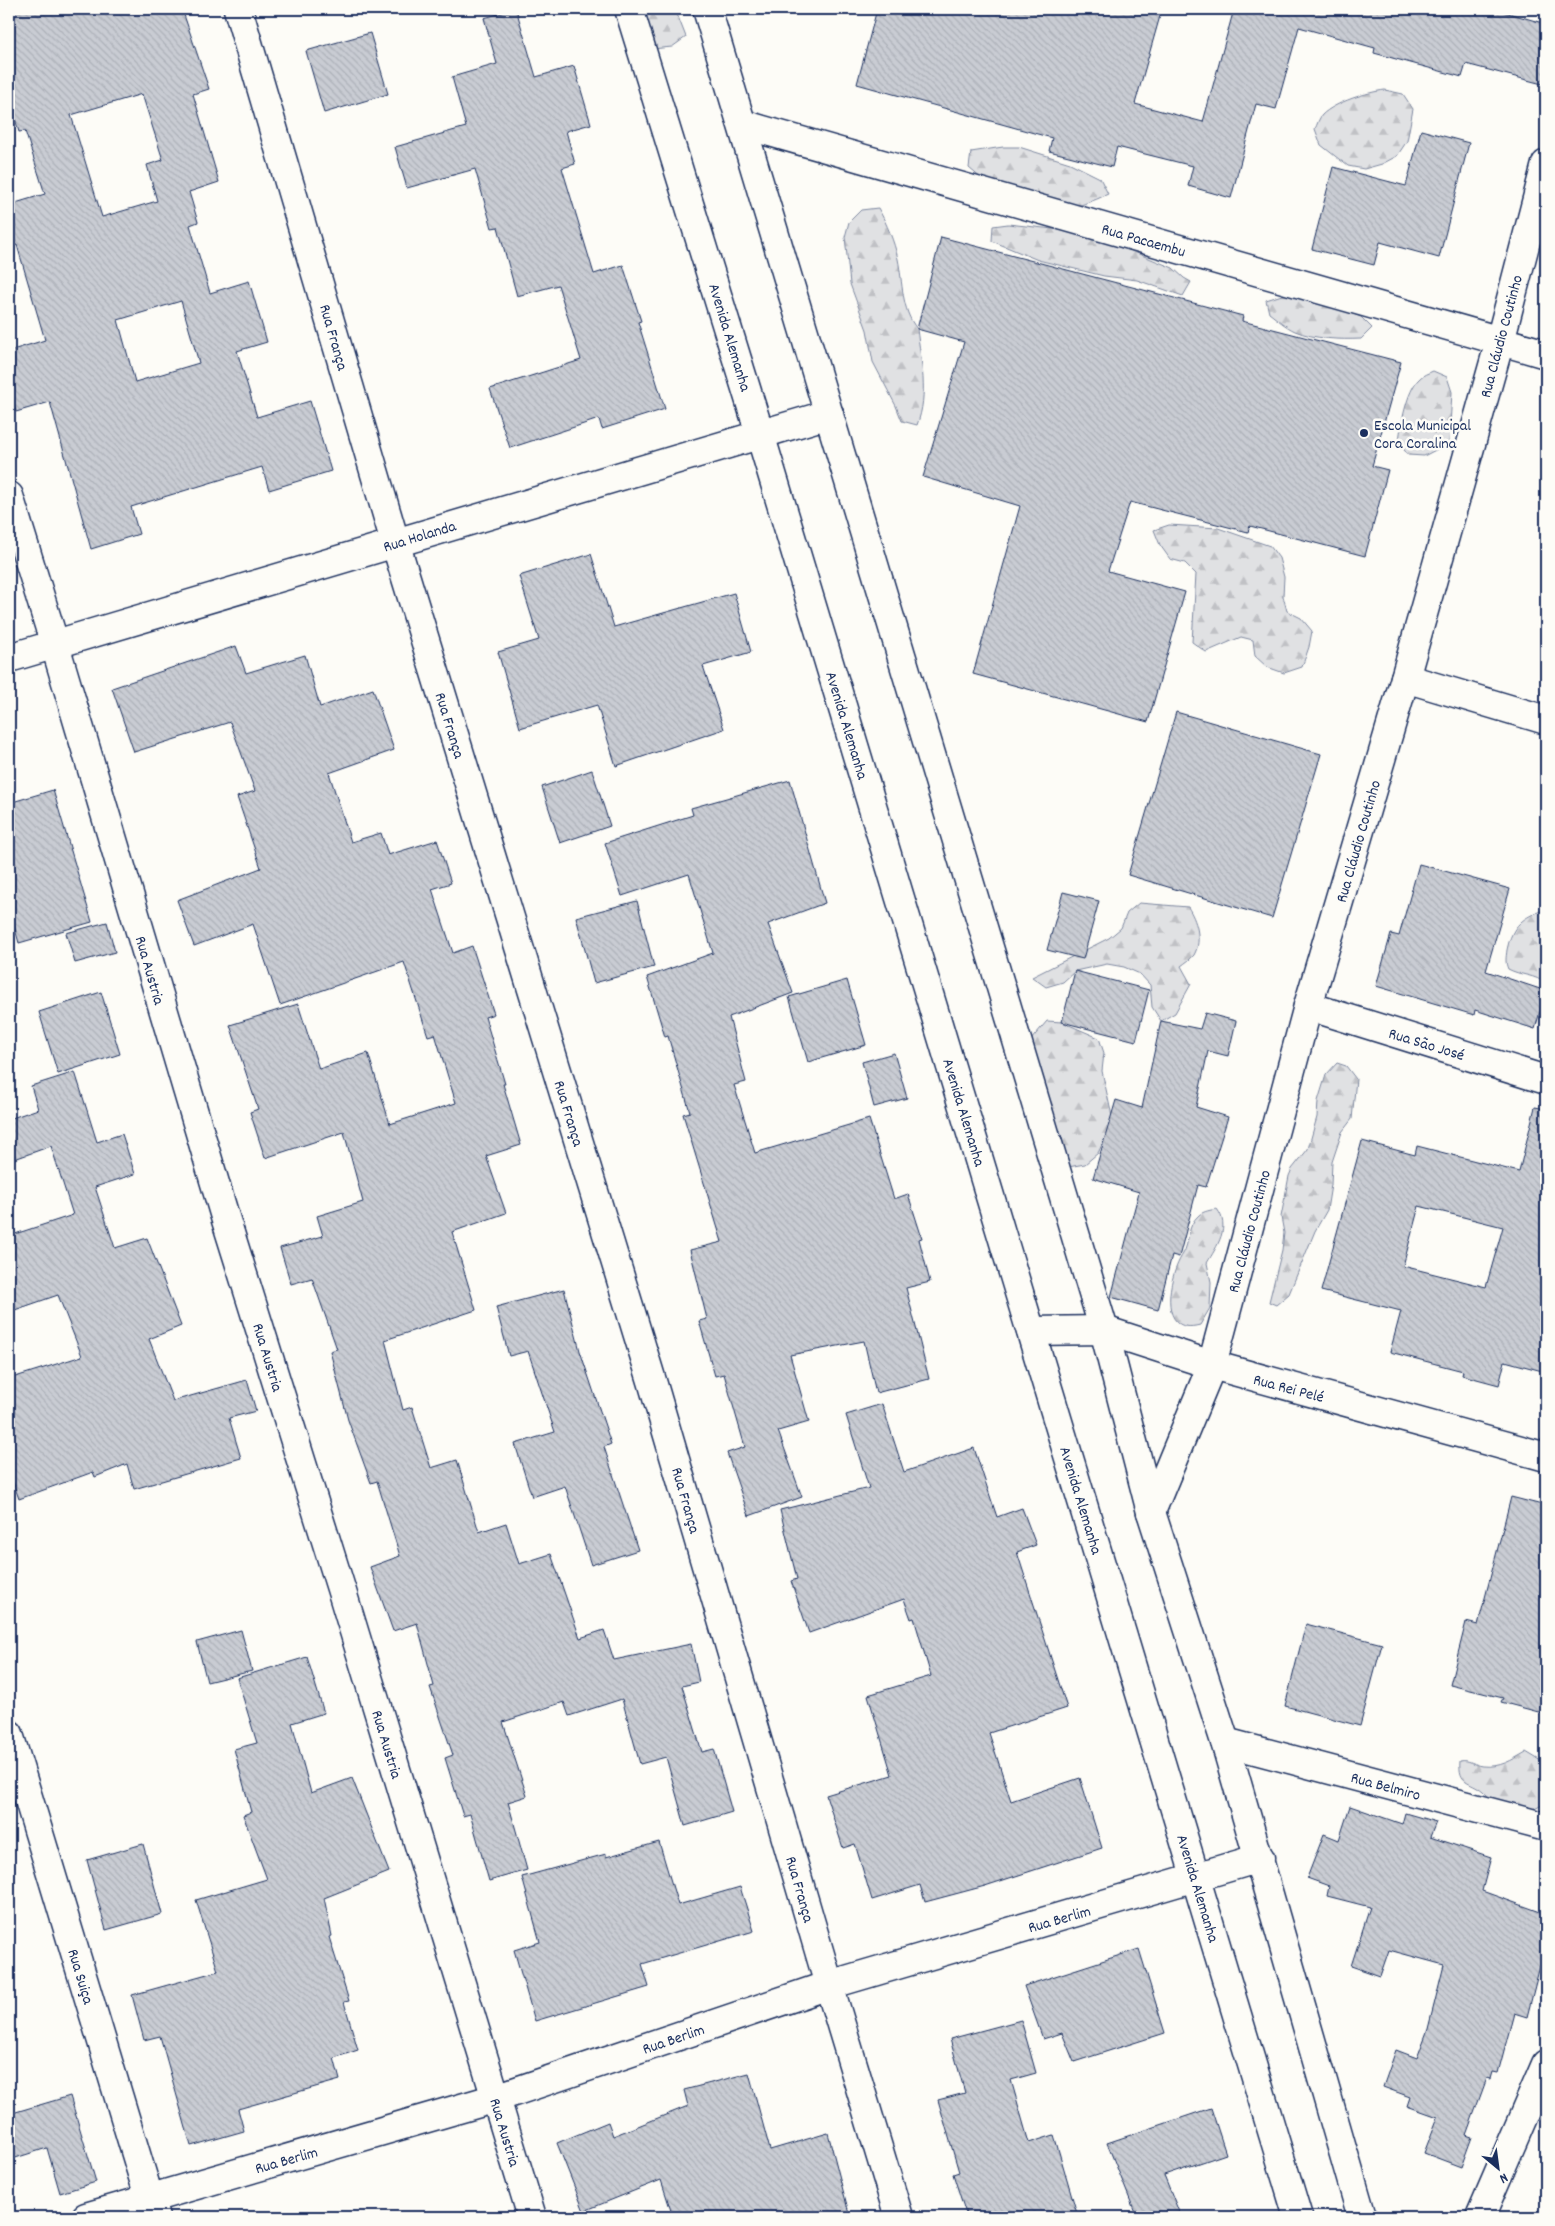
<svg xmlns="http://www.w3.org/2000/svg" width="1555" height="2226" font-family="Dekko,sans-serif">
<style>
.forest{fill:url(#forest-firs);stroke:#7e88a0}
.building{fill:url(#building-back-hatch);stroke:#1b2f5e;fill-rule:evenodd}
.lines{fill:none;stroke-linecap:round;stroke-linejoin:round}
.street-casing{stroke:#1b2f5e;stroke-width:31}
.street{stroke:#fdfcf7;stroke-width:28}
.poi-dot{fill:#1b2f5e;stroke:#fdfcf7;stroke-width:2}
.labels{text-anchor:middle;stroke-width:5;stroke-linejoin:round;paint-order:stroke}
.street-label{font-size:16px;fill:#1b2f5e;stroke:#fdfcf7}
.poi-label{font-size:16px;fill:#1b2f5e;stroke:#fdfcf7;text-anchor:start}
</style>
<defs>
<pattern id="forest-firs" width="22" height="20" patternUnits="userSpaceOnUse" patternTransform="scale(1.25)"><rect width="22" height="20" fill="#e0e1e3"/><path d="M5 1l3.5 6h-7zM16 11l3.5 6h-7z" fill="#c0c1c5"/></pattern>
<pattern id="building-back-hatch" width="6" height="6" patternUnits="userSpaceOnUse" patternTransform="scale(1.25)"><rect width="6" height="6" fill="#c9ccd3"/><path d="M-1 5l2 2M0 0l6 6M5-1l2 2" fill="none" stroke="#acb0b8"/></pattern>
</defs>
<rect width="100%" height="100%" fill="#fdfcf7"/>
<filter id="ink" filterUnits="userSpaceOnUse"><feTurbulence type="fractalNoise" baseFrequency=".02" numOctaves="2"/><feDisplacementMap in="SourceGraphic" scale="10" xChannelSelector="R" yChannelSelector="G"/><feConvolveMatrix kernelMatrix="1 2 1 2 8 2 1 2 1" color-interpolation-filters="sRGB"/></filter>
<g filter="url(#ink)">
<!-- forest -->
<g class="forest">
<polygon points="637,9 675,9 686,37 672,47 652,49"/>
<path d="M1385,90L1403,94L1413,109L1407,141L1397,156L1382,164L1364,169L1348,166L1335,156L1321,145L1315,129C1317,125 1319,118 1322,115C1335,102 1368,92 1385,90Z"/>
<path d="M1003,147H1019L1070,163L1100,178L1108,194C1093,202 1077,205 1061,213L982,179L969,168L971,152Z"/>
<path d="M878,208C887,224 894,241 898,259C903,283 901,309 917,329C921,362 929,394 917,425L902,421L896,406L873,362L867,330L850,284L845,237L849,222L861,210Z"/>
<polygon points="1008,224 1071,231 1105,240 1173,268 1184,278 1191,282 1183,296 1137,280 1104,276 1038,260 992,241 993,226"/>
<path d="M1299,293L1361,317L1372,328L1361,339C1340,340 1314,339 1295,331C1286,327 1277,319 1269,313L1266,300L1282,295Z"/>
<path d="M1433,371L1447,377L1452,392L1449,443L1424,456L1408,455L1399,443C1400,427 1407,390 1419,379C1422,375 1429,373 1433,371Z"/>
<polygon points="1169,525 1218,528 1270,546 1279,558 1284,577 1283,596 1287,611 1301,618 1312,631 1309,647 1302,667 1284,673 1267,667 1255,656 1253,640 1241,637 1206,652 1192,642 1196,574 1185,563 1170,559 1160,545 1154,530"/>
<path d="M1139,903L1188,907C1196,920 1203,939 1194,955C1191,959 1185,963 1181,966L1191,984L1175,1013L1161,1021L1152,1007L1150,985L1140,974L1124,967L1107,964L1075,971L1063,982L1046,987L1032,977L1109,938L1121,928L1127,913Z"/>
<path d="M1546,909V984C1535,974 1521,976 1508,969C1505,962 1506,958 1507,950C1512,925 1523,917 1546,909Z"/>
<polygon points="1047,1021 1062,1022 1099,1038 1104,1053 1102,1071 1113,1121 1098,1153 1085,1164 1068,1167 1030,1041"/>
<polygon points="1337,1063 1346,1066 1356,1079 1352,1119 1342,1132 1332,1162 1331,1185 1327,1210 1315,1231 1289,1294 1276,1305 1269,1302 1282,1250 1284,1233 1281,1217 1289,1176 1292,1169 1308,1149 1317,1117 1318,1101 1326,1075"/>
<path d="M1217,1209C1231,1227 1217,1246 1207,1263L1211,1282L1210,1308L1200,1325C1156,1337 1169,1274 1183,1254C1190,1243 1186,1226 1199,1215C1204,1211 1211,1210 1217,1209Z"/>
<path d="M1526,1752L1546,1764V1802L1525,1813L1493,1805C1490,1800 1487,1794 1483,1791C1470,1780 1458,1785 1460,1761C1469,1759 1474,1765 1483,1766C1500,1768 1512,1760 1526,1752Z"/>
</g>
<!-- building -->
<g class="building">
<path d="M9,9H182L209,89L193,94L219,182L189,192L198,222L190,225L210,293L249,281L267,342L237,351L257,417L310,401L331,471L269,490L262,467L131,507L139,534L91,549L50,402L16,412L9,388V351L45,340L17,245L9,247V205L45,194L25,131L19,132L9,99ZM142,94L163,160L147,165L157,201L102,217L71,115ZM181,301L199,363L135,382L118,320Z"/>
<polygon points="516,9 536,77 574,66 591,124 566,131 575,164 562,168 594,274 623,265 641,321 638,322 665,409 602,429 599,419 510,448 490,389 581,360 558,285 517,296 498,227 492,228 475,169 407,188 395,147 466,127 452,77 497,64 484,18"/>
<polygon points="877,9 1162,9 1135,104 1203,122 1234,9 1494,9 1546,24 1546,85 1466,64 1462,77 1374,53 1375,48 1299,27 1276,109 1256,104 1231,198 1188,186 1193,166 1117,147 1112,167 1049,151 1052,138 857,84"/>
<polygon points="370,33 388,94 324,113 306,51"/>
<polygon points="1421,130 1469,143 1439,258 1380,242 1374,265 1312,249 1333,167 1406,186"/>
<polygon points="941,237 1243,316 1242,321 1401,362 1372,466 1388,470 1365,556 1250,526 1248,532 1130,502 1108,571 1185,592 1148,722 973,674 1020,506 923,477 964,342 917,329"/>
<polygon points="591,554 614,627 734,593 751,652 703,666 724,729 616,766 597,705 520,728 498,652 539,640 519,576"/>
<polygon points="236,646 246,673 305,655 320,707 373,689 394,750 329,773 351,842 381,833 388,855 437,840 451,883 432,889 453,953 472,946 494,1014 485,1017 505,1084 503,1084 521,1145 486,1156 506,1213 452,1232 476,1310 385,1340 403,1410 412,1407 431,1468 457,1460 479,1532 506,1523 519,1564 551,1554 580,1638 604,1630 614,1660 691,1644 699,1682 682,1686 702,1752 714,1749 732,1812 685,1826 666,1757 640,1764 622,1699 569,1716 564,1702 503,1722 527,1796 508,1802 527,1870 489,1881 470,1814 463,1816 445,1758 453,1755 430,1687 434,1686 417,1623 393,1631 370,1567 400,1556 377,1481 371,1483 348,1420 330,1351 337,1349 312,1278 291,1284 280,1248 323,1236 317,1216 363,1202 344,1132 265,1158 250,1112 258,1109 230,1025 298,1004 319,1069 368,1053 390,1124 456,1103 435,1034 428,1036 404,962 280,1005 253,924 194,946 177,900 261,868 237,797 255,791 230,722 134,752 112,688"/>
<polygon points="1176,712 1321,754 1272,918 1128,875"/>
<polygon points="592,770 610,826 560,843 542,787"/>
<polygon points="790,780 825,903 768,924 793,993 729,1017 746,1082 734,1085 755,1153 869,1119 894,1199 908,1194 922,1238 919,1239 930,1282 906,1288 929,1379 876,1393 864,1341 790,1355 809,1422 778,1431 802,1497 749,1516 727,1453 745,1447 724,1374 715,1376 699,1321 707,1319 690,1250 722,1242 683,1114 690,1112 668,1036 665,1037 647,977 713,953 689,874 622,896 605,843 693,815 691,808"/>
<polygon points="53,790 92,922 19,943 9,908 9,803"/>
<polygon points="1419,864 1510,889 1486,971 1546,991 1535,1029 1475,1010 1474,1015 1376,986 1391,934 1399,936"/>
<polygon points="1063,892 1099,901 1083,959 1047,950"/>
<polygon points="637,901 654,967 594,983 576,917"/>
<polygon points="107,922 115,952 75,963 66,933"/>
<polygon points="1075,971 1149,990 1136,1041 1062,1022"/>
<polygon points="847,980 866,1045 808,1062 789,997"/>
<polygon points="101,992 120,1054 58,1074 39,1012"/>
<polygon points="1205,1013 1236,1021 1228,1056 1208,1051 1196,1107 1228,1117 1206,1187 1198,1185 1179,1257 1172,1255 1158,1310 1111,1297 1139,1192 1093,1178 1116,1100 1142,1108 1161,1021 1200,1029"/>
<polygon points="894,1053 907,1098 874,1107 862,1062"/>
<polygon points="75,1072 97,1142 122,1134 135,1174 95,1187 115,1248 147,1238 181,1326 149,1339 173,1401 247,1380 256,1411 229,1418 241,1458 134,1489 127,1464 95,1477 93,1472 19,1499 9,1471 9,1379 82,1356 58,1295 9,1312 9,1236 73,1215 51,1146 9,1161 9,1119 38,1109 31,1086"/>
<path d="M1535,1107L1546,1109V1372L1505,1361L1499,1385L1462,1375L1463,1371L1390,1352L1401,1311L1321,1291L1362,1141L1415,1155L1417,1146L1519,1172ZM1419,1206L1503,1227L1486,1287L1403,1266Z"/>
<polygon points="564,1289 580,1351 611,1444 604,1447 638,1550 591,1565 565,1486 532,1497 515,1444 555,1432 528,1351 509,1356 496,1307"/>
<polygon points="882,1404 904,1472 974,1448 997,1517 1022,1508 1036,1545 1017,1552 1067,1708 989,1733 1011,1801 1080,1778 1102,1848 985,1886 925,1902 920,1885 872,1900 855,1844 843,1848 826,1795 892,1775 868,1695 931,1676 914,1618 911,1619 904,1599 809,1633 791,1581 797,1579 780,1510 869,1488 846,1415"/>
<polygon points="1511,1497 1546,1506 1546,1714 1501,1702 1503,1698 1450,1685 1466,1622 1478,1625"/>
<polygon points="1306,1624 1382,1644 1360,1726 1285,1706"/>
<polygon points="241,1630 252,1671 207,1682 197,1642"/>
<polygon points="307,1657 324,1713 292,1723 311,1793 352,1778 389,1872 324,1898 332,1936 329,1937 349,2001 344,2002 358,2050 334,2058 340,2080 238,2109 244,2131 191,2146 160,2036 144,2040 132,1995 218,1971 196,1900 267,1879 243,1815 251,1812 234,1749 257,1743 237,1678"/>
<polygon points="1350,1806 1402,1824 1405,1813 1436,1822 1430,1837 1491,1857 1482,1891 1546,1914 1546,1967 1540,1966 1527,2017 1514,2013 1498,2073 1493,2072 1491,2079 1487,2078 1466,2135 1472,2137 1461,2167 1424,2153 1438,2117 1407,2106 1410,2097 1383,2087 1396,2050 1417,2058 1428,2029 1444,1965 1389,1950 1380,1976 1351,1966 1370,1907 1327,1896 1329,1886 1307,1878 1324,1834 1339,1840"/>
<polygon points="659,1842 678,1905 740,1887 754,1931 642,1964 649,1987 535,2021 514,1950 540,1942 522,1877 606,1854 606,1857"/>
<polygon points="143,1844 162,1914 106,1930 87,1860"/>
<polygon points="1139,1949 1165,2033 1074,2062 1062,2033 1043,2039 1024,1986"/>
<polygon points="1021,2020 1036,2073 1011,2080 1029,2143 1054,2135 1078,2217 967,2217 953,2174 959,2172 938,2100 965,2093 950,2039"/>
<polygon points="749,2073 770,2150 828,2133 850,2217 673,2217 661,2180 584,2211 557,2143 608,2122 613,2136 688,2106 684,2090"/>
<polygon points="70,2096 96,2182 60,2193 47,2148 9,2160 9,2114"/>
<polygon points="1211,2108 1226,2154 1164,2175 1181,2217 1137,2217 1107,2143"/>
</g>
<g class="lines">
<defs>
<g id="street">
<polyline points="238,9 395,542 652,1381 829,1985 899,2217"/>
<polyline points="629,9 760,434 1298,2217"/>
<polyline points="707,9 1104,1330 1151,1512 1225,1742 1362,2217"/>
<polyline points="742,124 1546,354"/>
<polyline points="9,496 55,645 225,1217 343,1595 532,2217"/>
<polyline points="9,658 829,414"/>
<polyline points="1405,678 1546,720"/>
<polyline points="1308,1006 1546,1080"/>
<polyline points="1031,1331 1104,1330 1212,1365 1546,1457"/>
<polyline points="1151,1512 1212,1365 1308,1006 1405,678 1500,341 1546,164"/>
<polyline points="9,1734 155,2217"/>
<polyline points="1225,1742 1546,1827"/>
<polyline points="86,2217 496,2098 829,1985 1260,1858"/>
<polyline points="1480,2217 1546,2064"/>
</g>
</defs>
<!-- street casing -->
<use href="#street" class="street-casing"/>
<!-- street -->
<use href="#street" class="street"/>
</g>
</g>
<!-- markers -->
<circle class="poi-dot" cx="1364" cy="433" r="5"/>
<g class="labels">
<!-- street labels -->
<g class="street-label">
<text transform="translate(1144 239) rotate(16)" y="6">Rua Pacaembu</text>
<text transform="translate(1500 336) rotate(-75)" y="6">Rua Cláudio Coutinho</text>
<text transform="translate(335 337) rotate(74)" y="6">Rua França</text>
<text transform="translate(731 337) rotate(73)" y="6">Avenida Alemanha</text>
<text transform="translate(419 535) rotate(-17)" y="6">Rua Holanda</text>
<text transform="translate(451 725) rotate(73)" y="6">Rua França</text>
<text transform="translate(848 725) rotate(73)" y="6">Avenida Alemanha</text>
<text transform="translate(1357 841) rotate(-74)" y="6">Rua Cláudio Coutinho</text>
<text transform="translate(151 970) rotate(74)" y="6">Rua Austria</text>
<text transform="translate(1427 1043) rotate(17)" y="6">Rua São José</text>
<text transform="translate(965 1112) rotate(73)" y="6">Avenida Alemanha</text>
<text transform="translate(570 1113) rotate(73)" y="6">Rua França</text>
<text transform="translate(1248 1231) rotate(-75)" y="6">Rua Cláudio Coutinho</text>
<text transform="translate(269 1357) rotate(73)" y="6">Rua Austria</text>
<text transform="translate(1289 1387) rotate(15)" y="6">Rua Rei Pelé</text>
<text transform="translate(687 1500) rotate(74)" y="6">Rua França</text>
<text transform="translate(1082 1500) rotate(73)" y="6">Avenida Alemanha</text>
<text transform="translate(388 1744) rotate(73)" y="6">Rua Austria</text>
<text transform="translate(1386 1785) rotate(15)" y="6">Rua Belmiro</text>
<text transform="translate(1199 1888) rotate(73)" y="6">Avenida Alemanha</text>
<text transform="translate(801 1889) rotate(74)" y="6">Rua França</text>
<text transform="translate(1059 1918) rotate(-16)" y="6">Rua Berlim</text>
<text transform="translate(82 1976) rotate(73)" y="6">Rua Suiça</text>
<text transform="translate(673 2038) rotate(-19)" y="6">Rua Berlim</text>
<text transform="translate(506 2132) rotate(73)" y="6">Rua Austria</text>
<text transform="translate(286 2159) rotate(-16)" y="6">Rua Berlim</text>
</g>
<!-- poi labels -->
<g class="poi-label">
<text x="1374" y="430">Escola Municipal<tspan x="1374" dy="18">Cora Coralina</tspan></text>
</g>
</g>
<!-- margin -->
<rect width="1555" height="2226" fill="none" stroke="#fdfcf7" stroke-width="30"/>
<rect x="15" y="15" width="1525" height="2196" fill="none" stroke="#1b2f5e" stroke-width="2" filter="url(#ink)"/>
<!-- north arrow -->
<g transform="translate(1498 2168) rotate(151)" stroke="#fdfcf7" stroke-width="4" paint-order="stroke">
<path d="M0-4L9 19L0 12L-9 19Z" fill="#1b2f5e"/>
<text y="-8" font-size="14" font-weight="bold" text-anchor="middle" fill="#1b2f5e">N</text>
</g>
</svg>
